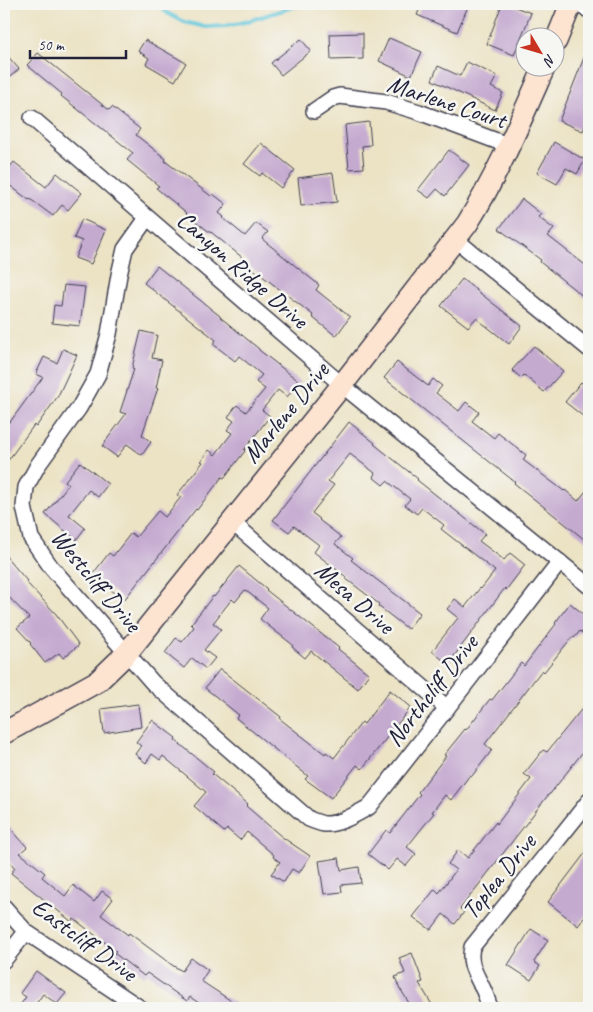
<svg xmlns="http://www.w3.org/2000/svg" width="593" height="1012" font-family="Caveat,sans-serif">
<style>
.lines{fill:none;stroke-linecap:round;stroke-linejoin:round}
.stream{stroke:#5fc6db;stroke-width:4}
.building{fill:#c5aad0}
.street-casing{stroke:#403f50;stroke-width:18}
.secondary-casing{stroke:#403f50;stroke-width:24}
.street{stroke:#fff;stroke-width:15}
.secondary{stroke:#fde4d1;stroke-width:21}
.labels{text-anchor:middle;stroke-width:5;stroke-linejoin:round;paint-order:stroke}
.street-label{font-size:25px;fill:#22223b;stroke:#f6f6f2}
</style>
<rect width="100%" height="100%" fill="#f6f6f2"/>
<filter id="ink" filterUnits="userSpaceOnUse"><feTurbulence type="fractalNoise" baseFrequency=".02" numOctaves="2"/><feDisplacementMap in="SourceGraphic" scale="10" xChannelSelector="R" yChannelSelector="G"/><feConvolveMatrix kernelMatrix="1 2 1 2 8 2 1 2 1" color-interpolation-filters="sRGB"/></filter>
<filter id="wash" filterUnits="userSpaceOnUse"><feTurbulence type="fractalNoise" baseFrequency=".0096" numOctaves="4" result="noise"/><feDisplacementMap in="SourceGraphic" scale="20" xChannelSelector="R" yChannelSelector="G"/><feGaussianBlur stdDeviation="1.12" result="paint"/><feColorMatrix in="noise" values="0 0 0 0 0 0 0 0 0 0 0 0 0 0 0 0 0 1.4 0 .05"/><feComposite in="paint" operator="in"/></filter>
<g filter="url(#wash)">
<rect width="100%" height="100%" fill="#ece3c5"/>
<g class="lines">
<!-- stream -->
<polyline class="stream" points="159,4 167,13 184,22 206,27 226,26 245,22 302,4"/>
</g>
<g id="blocks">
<!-- building -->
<g class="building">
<polygon points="422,4 469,4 457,32 417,15"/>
<polygon points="502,4 507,4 531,13 514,55 487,44"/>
<polygon points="363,33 363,59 331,60 330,34"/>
<polygon points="389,38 422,52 411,76 379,61"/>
<polygon points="301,39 311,51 281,75 271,63"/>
<polygon points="145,40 186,63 175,81 146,64 149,58 138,51"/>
<polygon points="589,45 589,117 583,131 559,121"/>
<polygon points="4,52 19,69 4,82"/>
<polygon points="38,53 109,110 112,107 140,129 136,135 166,159 165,161 211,196 213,194 226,204 219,213 224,217 223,218 245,236 256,223 268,232 262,239 319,285 316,290 350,317 336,336 312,317 313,315 248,265 249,263 211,232 211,233 186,214 187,213 156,188 159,186 127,160 133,153 61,96 62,94 27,65"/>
<polygon points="467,62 497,76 491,87 503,93 495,110 432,80 438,66 460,76"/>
<polygon points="369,122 371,145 362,146 364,168 349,169 345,125"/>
<polygon points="554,142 585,160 577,174 566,168 557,184 537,173"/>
<polygon points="261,143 295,170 281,188 262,173 260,176 244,164"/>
<polygon points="449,150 469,165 445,196 437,189 429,198 418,190"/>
<polygon points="14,162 46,187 57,173 82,193 68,210 62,205 53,216 30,199 29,200 4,181 4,174"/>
<polygon points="333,173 337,202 301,206 298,178"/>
<polygon points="522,199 541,214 538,217 554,229 548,236 589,268 589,301 540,262 541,260 499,229"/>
<polygon points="82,219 106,230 91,264 75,258 82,241 74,238"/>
<polygon points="157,266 220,316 220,317 259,349 259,350 300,382 287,397 278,390 262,410 270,416 244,450 245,451 224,478 222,477 197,510 196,509 124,600 92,575 109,553 113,556 131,533 136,537 158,511 165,517 181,497 177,495 203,462 201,461 209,450 215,455 232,433 227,430 234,421 228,417 237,405 246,412 265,389 256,382 262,375 239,356 235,361 213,344 216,340 144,283"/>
<polygon points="462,279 522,326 509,344 476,318 468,327 441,306"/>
<polygon points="64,285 85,287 80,326 52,323 54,305 61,306"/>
<polygon points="141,331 157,335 152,358 162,360 156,388 158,388 142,435 151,442 142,455 127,444 117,457 102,446 126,414 120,412 134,369 132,368"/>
<polygon points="534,346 563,371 544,392 524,375 521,378 512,370"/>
<polygon points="63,349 77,355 58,396 36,427 34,425 4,466 4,418 10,422 43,377 36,374 44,357 57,363"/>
<polygon points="397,362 428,386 433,379 442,386 436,393 459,411 466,402 479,412 472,421 494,438 498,433 526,455 523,460 564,491 565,490 578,501 589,487 589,543 514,483 515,482 384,378"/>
<polygon points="581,382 589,388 589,421 565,402"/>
<polygon points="349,422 375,443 374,444 418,479 417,480 485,534 479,541 504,560 510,553 525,565 506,590 505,588 448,664 432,651 458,618 447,609 455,599 465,607 480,588 481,589 495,571 441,529 444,525 422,508 417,514 405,505 410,499 387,481 383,485 373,477 375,473 350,454 328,481 334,485 312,513 320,519 319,520 341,537 335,544 353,558 351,560 420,613 408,629 378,606 379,604 345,578 346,577 314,552 319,545 294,526 289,532 273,520"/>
<polygon points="80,462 108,484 98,497 89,490 69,515 85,528 76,540 45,514 69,484 65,481"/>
<polygon points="4,554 27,581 26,582 56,614 79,645 63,658 59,653 45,663 30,644 31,643 17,628 29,618 4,592"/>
<polygon points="239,566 267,589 266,590 339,648 338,649 369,674 358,689 311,651 305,658 292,647 293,645 260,619 268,608 245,590 235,602 232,599 213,623 221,629 204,650 215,658 206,669 192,658 184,668 165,653 176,638 182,642 194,627 191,624 213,596 214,597"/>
<polygon points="570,603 589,619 589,639 580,631 574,638 572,637 544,672 542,670 485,744 492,750 472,776 470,775 451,800 445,795 432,812 434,813 407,847 416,854 406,866 397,859 388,870 368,854 386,830 390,833 420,794 418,792 446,756 444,755 465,729 466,730 490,699 492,700 521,663 524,666 556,624 555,623"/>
<polygon points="220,669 281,717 280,719 325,754 326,752 334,758 362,722 364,724 390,690 411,707 362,769 357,765 331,798 305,779 308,776 236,718 239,715 205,688"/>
<polygon points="589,700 589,744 550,794 549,794 460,909 464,912 455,924 443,914 431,930 413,917 435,889 439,893 456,870 448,864 458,850 468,858 496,822 497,824 531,779 524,774 543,750 547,752"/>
<polygon points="138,704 141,727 104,733 101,709"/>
<polygon points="152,720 176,738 175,740 214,772 212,774 248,804 246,806 282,837 310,856 299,873 292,869 284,882 271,874 280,862 273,857 274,855 247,832 240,840 227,829 224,832 194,806 206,792 163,756 160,760 152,754 146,763 135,754 141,746 136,742"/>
<polygon points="4,821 27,847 20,853 45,873 42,877 65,896 73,885 94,902 102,891 113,899 101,915 128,935 129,933 172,965 182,971 191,958 208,970 201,981 242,1008 206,1008 190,997 187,1001 147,973 144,976 114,953 116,951 74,919 72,922 11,873 15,868 4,855"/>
<polygon points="589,848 589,911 578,926 548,902"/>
<polygon points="339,858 341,870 359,867 361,883 341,885 342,892 324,894 319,861"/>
<polygon points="531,929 548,940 534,962 540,966 531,980 508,965"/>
<polygon points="412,953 423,982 419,983 434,1008 412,1008 401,990 400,990 395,977 405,973 399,958"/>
<polygon points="36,971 66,993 57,1004 43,994 33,1008 18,1008 26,997 20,993"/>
</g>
</g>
</g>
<g filter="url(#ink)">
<use href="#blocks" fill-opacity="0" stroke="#403f50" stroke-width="1"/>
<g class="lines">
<defs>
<g id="street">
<polyline points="576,4 589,10"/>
<polyline points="314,111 333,98 340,96 386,102 419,112 510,146"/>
<polyline points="32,118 342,385 589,586"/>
<path d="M147,218L125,249L119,275L109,334L98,374L79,408L38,465L26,487L24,507L31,538L51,567L153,683L309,819C314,821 319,823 324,824C339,825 356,814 369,807L447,708L560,562"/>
<polyline points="455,239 589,349"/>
<polyline points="232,522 447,708"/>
<polyline points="4,907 26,932 140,1008"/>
<polyline points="4,960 26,932"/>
<path d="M490,1008C488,1002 486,995 483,989C476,974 468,964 472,947L589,801"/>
</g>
<g id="secondary">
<polyline points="556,41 571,4"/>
<path d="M4,733L98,681L127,653L342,385L467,224C498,174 520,122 544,68"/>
</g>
</defs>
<!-- street casing -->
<use href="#street" class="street-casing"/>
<!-- secondary casing -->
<use href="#secondary" class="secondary-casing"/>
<!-- street -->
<use href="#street" class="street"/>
<!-- secondary -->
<use href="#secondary" class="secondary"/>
</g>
</g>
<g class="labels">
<!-- street labels -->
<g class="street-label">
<text transform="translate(447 101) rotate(18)" y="9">Marlene Court</text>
<text transform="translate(243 269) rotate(41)" y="9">Canyon Ridge Drive</text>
<text transform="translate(285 412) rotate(-51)" y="9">Marlene Drive</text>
<text transform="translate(97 580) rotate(50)" y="9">Westcliff Drive</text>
<text transform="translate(355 597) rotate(41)" y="9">Mesa Drive</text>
<text transform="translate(431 690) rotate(-52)" y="9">Northcliff Drive</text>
<text transform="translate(498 876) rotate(-51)" y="9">Toplea Drive</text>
<text transform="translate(85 939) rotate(36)" y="9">Eastcliff Drive</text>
</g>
</g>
<!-- margin -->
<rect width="593" height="1012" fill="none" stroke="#f6f6f2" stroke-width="20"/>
<!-- north arrow -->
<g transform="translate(540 52) rotate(128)"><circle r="24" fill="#f6f6f2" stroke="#a1a1a9"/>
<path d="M0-4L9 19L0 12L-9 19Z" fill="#c8321e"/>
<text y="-8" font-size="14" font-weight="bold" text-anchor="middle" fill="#22223b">N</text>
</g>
<!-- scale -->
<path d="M30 50v8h96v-8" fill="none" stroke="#22223b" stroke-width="2.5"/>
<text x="38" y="50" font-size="15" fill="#22223b" stroke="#f6f6f2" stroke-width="4" paint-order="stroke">50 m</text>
</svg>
